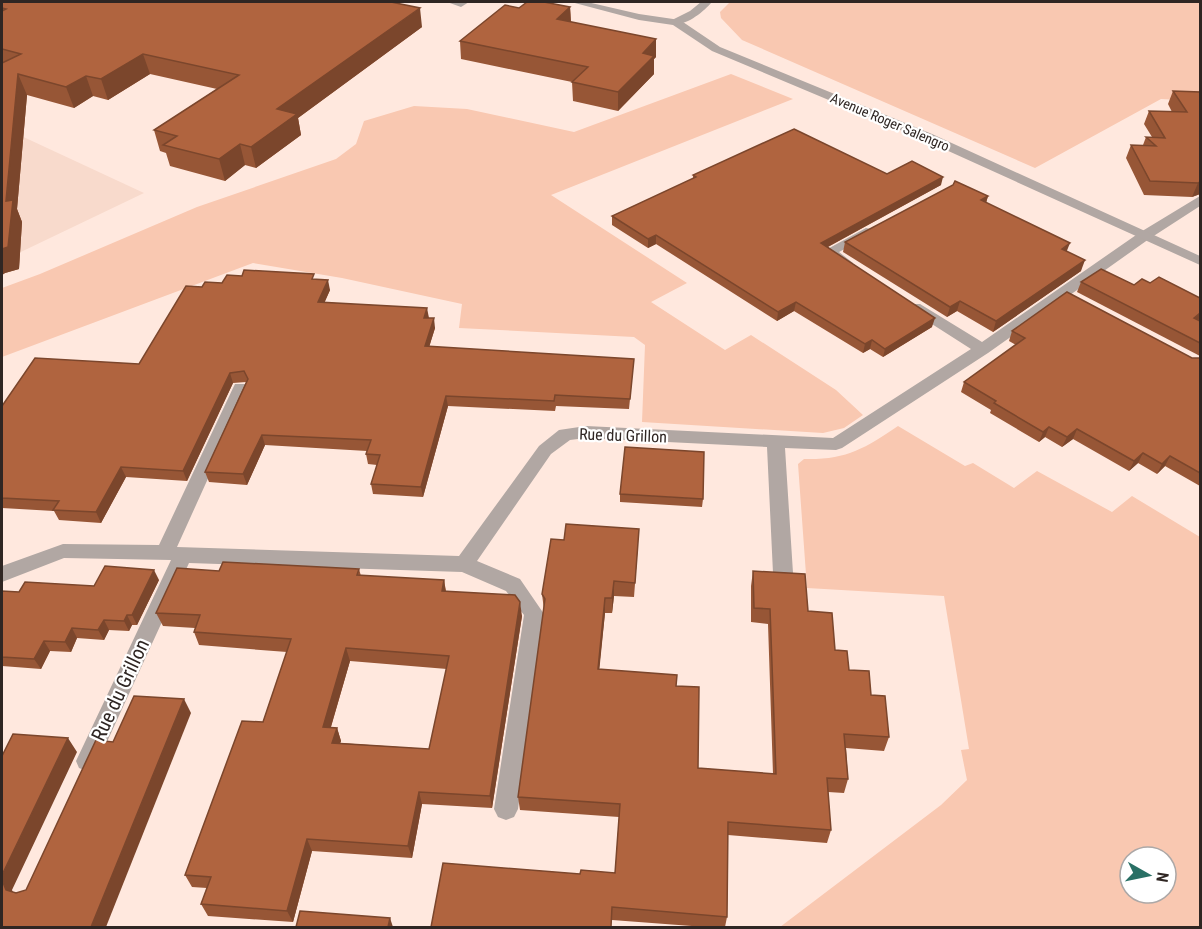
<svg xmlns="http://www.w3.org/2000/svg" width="1202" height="929" font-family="'Roboto Condensed',sans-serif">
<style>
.built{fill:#f8dacc}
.green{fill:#f9c8b1;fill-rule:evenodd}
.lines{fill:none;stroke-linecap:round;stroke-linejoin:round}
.minor{fill:#b1a7a3;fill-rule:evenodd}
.tertiary{fill:#b1a7a3;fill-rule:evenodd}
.wall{fill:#975636;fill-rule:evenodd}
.shaded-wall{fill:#7b462c}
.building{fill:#b0643f;stroke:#7b462c;stroke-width:1.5;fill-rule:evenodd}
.labels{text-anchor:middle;stroke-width:4.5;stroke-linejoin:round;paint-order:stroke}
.far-street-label{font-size:14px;fill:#2f2623;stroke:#fff}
.street-label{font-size:16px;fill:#2f2623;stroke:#fff}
.near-street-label{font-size:20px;fill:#2f2623;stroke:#fff}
</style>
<rect width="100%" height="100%" fill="#ffe8de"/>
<!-- built -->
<polygon class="built" points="2,127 144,193 2,261"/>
<!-- green -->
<g class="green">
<polygon points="730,2 1200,2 1200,101 1161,99 1035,168 742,40 721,18 720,12"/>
<polygon points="731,74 793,99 551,195 687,283 651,302 725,350 751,335 836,390 863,415 844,428 823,433 642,422 645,345 634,337 459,328 462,304 342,278 253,263 2,357 2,288 40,274 197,207 336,159 356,144 364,121 414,106 467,109 574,132"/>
<path d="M898,426L965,466L973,463L1014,488L1037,471L1112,512L1132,496L1200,537V927H780L941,805L967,780L961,750L969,749L944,596L807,588L798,464L804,459C846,460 864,449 898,426ZM1130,857H1166V893H1130Z"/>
</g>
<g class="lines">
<!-- minor -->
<g class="minor">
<polygon points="447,2 469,2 461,7"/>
<path d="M701,2H712C703,12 687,26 672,24V20L690,11Z"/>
<polygon points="1200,196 1200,206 1149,239 988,353 842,448 836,450 785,448 793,573 790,578 783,581 776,578 773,573 767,447 586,438 570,440 551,454 477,561 520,579 544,614 518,809 514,817 506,820 498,817 494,809 524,615 506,591 462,572 189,563 95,768 87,771 79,768 76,761 171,560 64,558 2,582 2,566 63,544 159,545 233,388 235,384 247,384 249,388 177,547 459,556 539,446 559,430 586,426 833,438 971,349 910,310 907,307 910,304 920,304 982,342 1139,233"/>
<polygon points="866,228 871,229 873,232 871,235 839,252 853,263 851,266 841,266 822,252"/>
</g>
<!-- tertiary -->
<polygon class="tertiary" points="571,2 587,2 639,14 680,20 720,47 932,134 1200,256 1200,265 924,140 712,51 673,25 639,20"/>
</g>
<!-- wall -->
<g class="wall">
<polygon points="2,2 422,27 298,118 301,135 256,168 245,165 225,181 170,166 166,153 160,151 154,130 217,89 150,74 108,100 93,96 74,108 27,95 17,209 22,222 19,269 5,273 2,275"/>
<polygon points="570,7 571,22 656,57 654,59 654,74 618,111 573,101 572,82 461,59 460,41 519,8"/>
<polygon points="1173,91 1200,92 1200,195 1200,194 1192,197 1144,195 1126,158 1131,145 1143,145 1146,137 1152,137 1144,124 1149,111 1172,112 1168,104"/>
<polygon points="887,174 941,185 828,247 932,327 883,357 870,349 863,353 794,311 777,321 656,244 648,248 612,225 612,216 693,179 693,175"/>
<polygon points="988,196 986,203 1067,252 1081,271 993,332 957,311 947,317 843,252 845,242"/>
<polygon points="316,279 330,290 324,303 429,318 435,328 429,347 633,369 629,409 556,406 555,411 448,406 423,497 373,494 371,484 377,465 368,464 366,454 367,451 265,445 247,485 209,482 205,472 246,382 233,383 187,481 126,477 101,523 59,520 54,511 2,508 2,406 139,364 202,287 222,283"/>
<polygon points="1081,282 1134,285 1200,321 1200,356 1077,292"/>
<polygon points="1012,331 1192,358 1200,358 1200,486 1165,466 1157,474 1138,463 1129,471 1073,439 1062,447 1045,437 1039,442 990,413 991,410 961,392 964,382 1016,345 1009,341"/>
<polygon points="620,494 703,499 702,507 620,502"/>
<polygon points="638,544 634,597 614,596 612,613 605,613 599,669 676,686 698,768 773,774 768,624 751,622 751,586 753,571 808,611 849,670 871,695 889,737 884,751 846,748 848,779 844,793 828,792 831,830 827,843 728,835 727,917 725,927 705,927 612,920 580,874 615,873 619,817 520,810 518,797 544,610 542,594"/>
<path d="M359,569L361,576L444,580L446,591L522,616L492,808L422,804L412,858L312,851L293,922L208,916L201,904L207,888L192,887L185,875L263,722L287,652L199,645L194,632L195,628L163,626L156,613L219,571ZM350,661L447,669L429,749L340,743L341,741L337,728L331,727Z"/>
<polygon points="159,580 137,625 132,625 129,631 109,630 104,640 77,638 71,652 50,651 41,669 2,666 2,591 19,592 94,586"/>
</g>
<!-- shaded-wall -->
<g class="shaded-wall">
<polygon points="570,7 571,24 557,19"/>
<polygon points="420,8 422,27 298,118 301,135 256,168 251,147 277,109"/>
<polygon points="656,39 656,57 654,59 654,74 618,111 618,92 643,53"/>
<polygon points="143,54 150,74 108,100 101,79"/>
<polygon points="18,74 27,95 17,209 22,222 19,269 5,273 2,275 2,249"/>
<polygon points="86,76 93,96 74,108 66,87"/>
<polygon points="240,144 245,165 225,181 219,159"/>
<polygon points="943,177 941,185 820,251 821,243"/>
<polygon points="1200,182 1200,194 1192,197 1198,183"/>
<polygon points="988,196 985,206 981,200"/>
<polygon points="656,235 656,244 648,248 648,239"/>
<polygon points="1070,243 1066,253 1062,249"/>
<polygon points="1085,260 1081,271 993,332 996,321"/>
<polygon points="328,280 330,290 320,313 318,302"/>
<polygon points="960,301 957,311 947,317 950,307"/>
<polygon points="796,302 794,311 777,321 778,312"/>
<polygon points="427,308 429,318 424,318"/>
<polygon points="1200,313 1200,319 1189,327 1194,318"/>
<polygon points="434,318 435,328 426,357 425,346"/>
<polygon points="935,318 932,327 883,357 885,349"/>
<polygon points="872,340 870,349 863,353 865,344"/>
<polygon points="230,373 233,383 187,481 183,471"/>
<polygon points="446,396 448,406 423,497 421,487"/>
<polygon points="1049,427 1045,437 1039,442 1043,432"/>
<polygon points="1077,429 1073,439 1062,447 1067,437"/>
<polygon points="262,435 265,445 247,485 243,474"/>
<polygon points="1143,453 1138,463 1129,471 1134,461"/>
<polygon points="1170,456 1165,466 1157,474 1162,464"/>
<polygon points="121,467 126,477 101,523 96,512"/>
<polygon points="154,570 159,580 137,625 132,615"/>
<polygon points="444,580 446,594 442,591"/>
<polygon points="614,581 614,596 612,613 612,598"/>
<polygon points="605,598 605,613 598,683 598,669"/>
<polygon points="520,602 522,616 492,808 490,796"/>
<polygon points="127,615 132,625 129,631 124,621"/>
<polygon points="104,620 109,630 104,640 98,630"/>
<polygon points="72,628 77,638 71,652 65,642"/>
<polygon points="44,641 50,651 41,669 34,659"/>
<polygon points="346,648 350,661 327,740 323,727"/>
<polygon points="184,699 191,713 106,927 91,927"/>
<polygon points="337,728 341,741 336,756 332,743"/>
<polygon points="68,738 77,752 12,890 17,902 6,890 2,880 2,875"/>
<polygon points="419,792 422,804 412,858 408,846"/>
<polygon points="307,839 312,851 293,922 287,911"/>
<polygon points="390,918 393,927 388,927"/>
</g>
<!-- building -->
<g class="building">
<polygon points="2,2 391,2 420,8 277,109 297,114 251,147 240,144 219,159 163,145 177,136 154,130 239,75 143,54 101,79 86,76 66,87 18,74 6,201 13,200 8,247 2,249 2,63 21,54 2,49 2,11 6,9 2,8"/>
<polygon points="527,2 544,2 570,7 557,19 656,39 643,53 654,56 618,92 572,82 588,67 460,41 505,5 519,8"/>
<polygon points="1173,91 1200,92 1200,182 1198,183 1150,181 1131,145 1156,146 1146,137 1165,138 1149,111 1187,112"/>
<polygon points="794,129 887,174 912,161 943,177 821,243 935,318 885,349 872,340 865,344 796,302 778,312 656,235 648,239 612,216 696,177 693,175"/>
<polygon points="955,181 988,196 981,200 1070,243 1062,249 1085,260 996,321 960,301 950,307 845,242 953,185"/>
<polygon points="1101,269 1134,285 1142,279 1150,283 1159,277 1200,298 1200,313 1194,318 1200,321 1200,343 1081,282"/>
<polygon points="244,270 314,274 312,279 328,280 318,302 427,308 424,318 434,318 425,346 634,359 630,399 555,395 554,401 446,396 421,487 371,484 380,455 366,454 371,440 262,435 243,474 205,472 248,379 244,371 230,373 183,471 121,467 96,512 53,510 59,501 2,498 2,406 35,358 139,364 186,286 202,287 205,282 222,283 227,275 242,276"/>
<polygon points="1067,292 1192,358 1200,358 1200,473 1170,456 1162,464 1143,453 1134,461 1077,429 1067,437 1049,427 1043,432 994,403 996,401 964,382 1025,338 1012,331"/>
<polygon points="625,447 704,452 703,499 620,494"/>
<polygon points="566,524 639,529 635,583 614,581 612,598 605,598 598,669 677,675 676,686 699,687 698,768 776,774 770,609 754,608 753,571 805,574 808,611 832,613 835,650 847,651 849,670 869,671 871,695 885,696 889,737 844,734 848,779 827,778 831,830 728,822 727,917 612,907 611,927 431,927 443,863 580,874 581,870 615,873 620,804 518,797 545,599 542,594 551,539 564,540"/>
<path d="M223,562L359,569L357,575L444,580L442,591L515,595L520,602L490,796L419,792L408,846L307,839L287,911L201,904L211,877L185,875L242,721L263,722L291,639L194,632L200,615L156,613L177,568L219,571ZM346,648L449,656L429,749L332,743L337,728L323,727Z"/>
<polygon points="105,566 154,570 132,615 127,615 124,621 104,620 98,630 72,628 65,642 44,641 34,659 2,657 2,591 19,592 25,582 94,586"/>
<polygon points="134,696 184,699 91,927 2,927 2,880 6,890 16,893 26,890 96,740 113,742"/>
<polygon points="13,734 68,738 2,875 2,756"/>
<polygon points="300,911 390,918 388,927 296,927"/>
</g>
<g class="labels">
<!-- far-street labels -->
<g class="far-street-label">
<text transform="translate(890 122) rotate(23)" y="5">Avenue Roger Salengro</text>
</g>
<!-- street labels -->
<g class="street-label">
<text transform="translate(623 435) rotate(2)" y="6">Rue du Grillon</text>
</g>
<!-- near-street labels -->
<g class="near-street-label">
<text transform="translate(120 690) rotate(-65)" y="7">Rue du Grillon</text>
</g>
</g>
<!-- border -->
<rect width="1202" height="929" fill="none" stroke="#2f2623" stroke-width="6"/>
<!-- north arrow -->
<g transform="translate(1148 875) rotate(99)"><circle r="28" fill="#ffffff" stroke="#aca8a7" stroke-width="1.5"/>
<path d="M0-4.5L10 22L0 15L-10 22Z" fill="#297065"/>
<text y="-9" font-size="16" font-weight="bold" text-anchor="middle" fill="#2f2623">N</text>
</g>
</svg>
